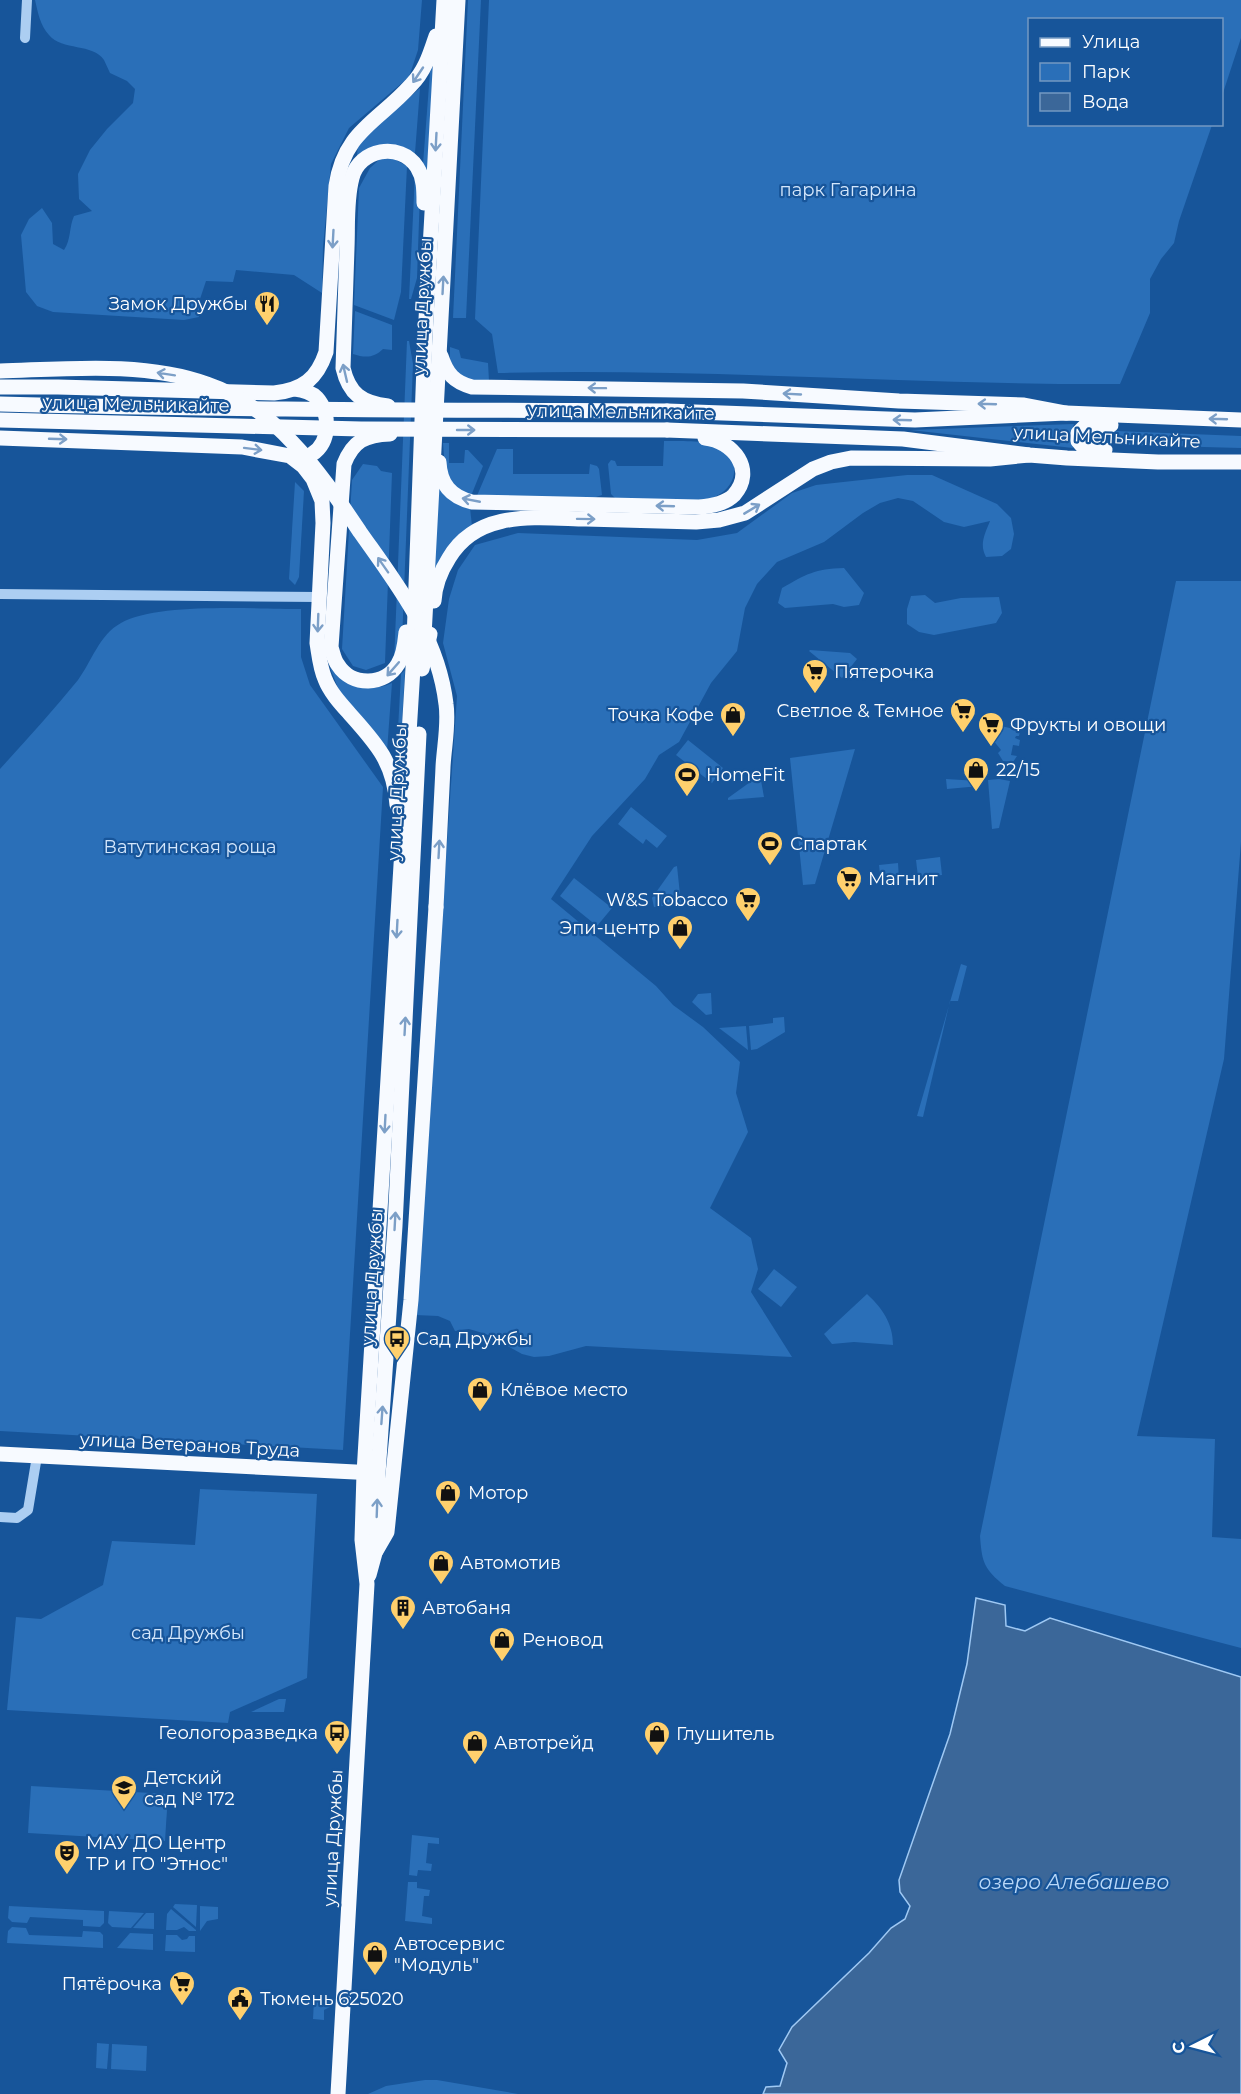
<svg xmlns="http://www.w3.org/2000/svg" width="1241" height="2094" font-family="Montserrat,sans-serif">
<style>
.green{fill:#2a6fb8}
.water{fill:#3b6799;stroke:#9fc9f4;stroke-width:1.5}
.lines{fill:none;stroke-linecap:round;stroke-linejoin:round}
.minor{stroke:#accef2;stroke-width:10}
.major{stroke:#f7faff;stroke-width:15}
.major-bridge{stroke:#f7faff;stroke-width:15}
.oneway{stroke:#7c9fc7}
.labels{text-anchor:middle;stroke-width:4.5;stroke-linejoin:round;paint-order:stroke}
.park-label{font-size:18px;fill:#d4e7fc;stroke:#17559a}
.poi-label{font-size:18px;fill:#fff;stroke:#17559a;text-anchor:start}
.street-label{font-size:18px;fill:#fff;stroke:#17559a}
.water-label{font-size:20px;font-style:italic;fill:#b9d8f8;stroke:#17559a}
</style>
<rect width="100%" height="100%" fill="#17559a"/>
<!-- green -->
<g class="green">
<path d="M35,0H422L418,50L409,77L349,128L331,164L323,247L322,293L294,275L236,270L233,282L206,281L199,302V317L184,320L53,312L37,306L26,292L21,235L29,219L42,208L52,223L53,244L64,250C71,240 69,227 74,216L92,211L79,199L78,174L90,150L107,129L133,103L135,89L127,81L110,73C108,69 106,64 104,60C93,43 62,51 49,35C40,25 38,13 35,0Z"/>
<polygon points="468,0 481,0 466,318 453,318"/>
<path d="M489,0H1241V38L1222,96V20H1030V124L1212,125L1179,221L1174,243L1161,259L1150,279V313L1120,384C912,385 705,368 498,373L492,334L475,319Z"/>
<polygon points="434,65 427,169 423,164 430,72"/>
<polygon points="420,88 415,153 403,147 357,156 358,143"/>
<polygon points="380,159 394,159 407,166 401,292 394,320 354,305 359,188 370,168"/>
<polygon points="415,174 420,193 417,278 411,299 409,299"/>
<path d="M355,311L392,325V350L383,349C374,358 365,358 353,354Z"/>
<polygon points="407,341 409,341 413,364 402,641 394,663"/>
<polygon points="450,347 459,350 461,358 488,363 489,381 477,381 459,376 450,360"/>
<polygon points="1074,424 1070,436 1073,448 910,430"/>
<polygon points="1091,430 1241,436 1241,448 1092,444 1085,439 1085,435"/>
<path d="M664,441C677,441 713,440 723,448C744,465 734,493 708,499C680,506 646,500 616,499L611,494L608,464L611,460L615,461L617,466H663Z"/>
<path d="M443,443H449V463H464L465,450H468L483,466L471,496C445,484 445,469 443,443Z"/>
<polygon points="497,449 513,449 513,474 589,474 590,464 597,466 599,469 602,495 593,498 476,498"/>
<polygon points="363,464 377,466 381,471 392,473 385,663 366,670 353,666 342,649 352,480"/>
<path d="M907,475H932L997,504L1011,518L1014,534L1011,549L1002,556L986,557C979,544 985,534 990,521L964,527L944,522L913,501L898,498L880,503L863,513L824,542L777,562L757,584L745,608L737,651L711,683L679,742L659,755L645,779L592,836L551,899L656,986L673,1005L703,1027L740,1062L736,1093L748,1132L710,1208L751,1238L758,1269L751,1292L792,1357L586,1346L549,1356L534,1357L522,1354L486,1334L469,1329L455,1331L450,1321L438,1316L415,1315L457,696L443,643L449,599L458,570L475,545L518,533L697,540L737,533L792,493L816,485Z"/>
<polygon points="295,482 304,491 299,577 295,585 289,579"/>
<polygon points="438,483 470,508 472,526 434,574"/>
<path d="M844,568L864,593L859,605L844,607L833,604L785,608L778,603L782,588C807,574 814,569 844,568Z"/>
<path d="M1176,581H1241V842L1224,1059L1137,1436L1215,1439L1212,1537L1241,1539V1648L1005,1586C984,1569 982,1563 980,1536Z"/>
<polygon points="925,595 935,603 961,598 999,597 1002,613 996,623 934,635 919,632 907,624 907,609 911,596"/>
<path d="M301,609V657L310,685L383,787L343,1450L0,1431V769C26,740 53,711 78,680C92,661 99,635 121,623C157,602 257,609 301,609Z"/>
<polygon points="810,650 850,653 857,659 842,678 809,651"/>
<path d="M330,668C349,685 367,694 392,683L387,751L341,695Z"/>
<polygon points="405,670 399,774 396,766 401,674"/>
<polygon points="1017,719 1022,721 1019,736 1016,736 1015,738 1020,740 1019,746 1013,745 1011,755 1017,756 1013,762 1003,761 998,753 1001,750 984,729 991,720 1001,726 1014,729"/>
<polygon points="688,740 723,768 712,783 676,755"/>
<polygon points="855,749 815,884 803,885 790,758"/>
<polygon points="760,775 764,797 728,800 728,798"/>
<polygon points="946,779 978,781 980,786 947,789"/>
<polygon points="999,779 1010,781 999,828 992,829 988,780"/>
<polygon points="631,807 667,836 657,848 646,839 643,844 618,824"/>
<polygon points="940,857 942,875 918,877 916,860"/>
<polygon points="898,863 899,880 881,882 879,865"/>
<polygon points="677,866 681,904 654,907 652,898 674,867"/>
<polygon points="574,878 612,908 597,926 560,896"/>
<polygon points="961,964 967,966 958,1001 950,1001 923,1117 917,1116"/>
<polygon points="711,993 712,1014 706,1015 692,1002 698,994"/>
<polygon points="784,1017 785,1032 757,1049 751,1050 749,1026 773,1023 773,1018"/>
<polygon points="746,1026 748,1050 719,1028"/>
<polygon points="774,1269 797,1287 781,1307 758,1289"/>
<path d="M867,1294C882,1308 893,1323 893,1345L854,1342L832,1344L824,1334Z"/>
<polygon points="200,1489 317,1494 307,1678 230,1712 228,1723 7,1710 16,1617 41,1619 103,1585 112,1541 195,1545"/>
<polygon points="279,1699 286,1699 284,1712 251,1712"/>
<polygon points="31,1786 168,1794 165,1841 28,1833"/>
<polygon points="412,1835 439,1838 439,1844 428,1843 426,1863 432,1864 431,1871 418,1870 417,1876 409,1875"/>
<polygon points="408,1882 417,1882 417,1888 430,1890 429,1896 424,1896 422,1916 432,1918 432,1924 405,1921"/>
<polygon points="175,1904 197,1905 196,1927 173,1907"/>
<polygon points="9,1906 104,1911 104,1923 100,1927 83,1926 83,1920 30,1917 27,1923 12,1922 8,1918"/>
<polygon points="200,1906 218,1907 218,1919 207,1921 200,1931"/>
<polygon points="171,1909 196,1930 196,1931 189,1931 184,1927 177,1930 166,1930 167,1914"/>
<polygon points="109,1911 144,1913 131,1928 112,1927 108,1923"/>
<polygon points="146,1913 154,1913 154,1929 133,1928"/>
<polygon points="12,1927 26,1928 29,1935 82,1937 83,1931 100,1932 103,1935 103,1948 7,1943 8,1931"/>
<polygon points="130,1933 153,1934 153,1950 117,1948"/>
<polygon points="166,1935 177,1935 182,1940 187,1939 189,1936 195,1936 195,1952 165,1951"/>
<polygon points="314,2000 331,2002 330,2007 324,2010 324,2020 313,2019"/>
<polygon points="97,2043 109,2044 107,2069 96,2068"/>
<polygon points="112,2044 147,2046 146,2071 111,2069"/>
<polygon points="425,2080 437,2080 518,2094 368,2094 386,2086"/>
</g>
<!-- water -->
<polygon class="water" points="976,1598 1005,1605 1006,1626 1025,1631 1050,1618 1241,1677 1241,2094 763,2094 766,2087 780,2086 787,2063 779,2050 792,2027 869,1953 891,1928 905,1919 910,1906 900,1892 899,1880 950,1734 967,1664"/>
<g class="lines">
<!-- minor -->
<g class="minor">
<polyline points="25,38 27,0"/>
<polyline points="0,594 319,597"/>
<polyline points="0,1517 17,1518 28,1510 37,1456"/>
</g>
<!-- major -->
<g class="major">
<path d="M441,356C447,374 454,382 472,387L743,391L899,401L1024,405L1066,413"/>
<path d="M0,387H58L274,393C303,390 317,379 326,352L336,186C344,131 378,122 411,85C425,71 430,54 436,36"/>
<path d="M388,406C362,403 349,394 343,368C344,328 346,288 347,248C348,225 346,200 352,178C359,149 400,141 417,167C424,178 424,190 424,203"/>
<polyline points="667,411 915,420 1066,413 1241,420"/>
<polyline points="667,430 903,439 1029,455 1067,458 1158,462 1241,462"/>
<path d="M390,434C365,435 353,441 344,464L331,647C333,653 334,660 338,665C352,687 385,686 398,664C404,655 405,642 406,632"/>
<path d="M0,438L242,447L290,456L303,466L313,479L322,501L323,523L317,643C319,655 320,668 325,679C330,692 340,703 349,713C376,743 394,762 397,805"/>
<polyline points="1105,450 1085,449 1078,441 1078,433 1085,426 1111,425"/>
<path d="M293,456C300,457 307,458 312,454C331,443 330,412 317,398C311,392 303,390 295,389"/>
<path d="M439,462C440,484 451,497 472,502L699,507C711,506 725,504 734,495C756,470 733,441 705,438"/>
<path d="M434,601C435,585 440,572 449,558C478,509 537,518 586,519C623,520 659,521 696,522L719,520L745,513L813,469L831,462L851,458L990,459L1029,455"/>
<polyline points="424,636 458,0"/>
<polyline points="422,669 430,634"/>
<polyline points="0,1454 375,1473"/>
<polyline points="376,1551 387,1532 411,1300 436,907"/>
<polyline points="369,1575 375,1553 378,1474 395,1226 419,734"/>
<polyline points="338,2094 367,1584 362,1540 364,1473 413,668 425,337 444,0"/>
</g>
<!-- major-bridge -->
<g class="major-bridge">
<path d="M0,371C66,369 144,361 207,384C239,395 269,417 292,442C317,468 340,502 360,532C398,586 438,636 446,704C449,724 444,747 443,767C441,814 438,861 436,907"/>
<path d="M0,404C222,410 444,410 667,411"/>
<polyline points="0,420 361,429 667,430"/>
</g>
</g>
<!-- one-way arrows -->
<defs><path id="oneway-shaft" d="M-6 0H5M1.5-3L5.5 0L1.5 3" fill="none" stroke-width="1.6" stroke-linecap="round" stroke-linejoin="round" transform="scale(1.5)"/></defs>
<g class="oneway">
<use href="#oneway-shaft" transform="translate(418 75) rotate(124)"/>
<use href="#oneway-shaft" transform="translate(436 142) rotate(93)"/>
<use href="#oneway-shaft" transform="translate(333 239) rotate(93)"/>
<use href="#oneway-shaft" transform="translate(443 285) rotate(-87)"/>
<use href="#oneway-shaft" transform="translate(345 373) rotate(-103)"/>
<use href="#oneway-shaft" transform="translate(166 374) rotate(-171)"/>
<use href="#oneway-shaft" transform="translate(597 388) rotate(-179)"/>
<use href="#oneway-shaft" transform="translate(792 394) rotate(-177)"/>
<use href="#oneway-shaft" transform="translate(987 404) rotate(-178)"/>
<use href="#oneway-shaft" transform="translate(1218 419) rotate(-178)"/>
<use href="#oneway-shaft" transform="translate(902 420) rotate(-178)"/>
<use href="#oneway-shaft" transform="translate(466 430)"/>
<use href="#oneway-shaft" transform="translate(58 439) rotate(2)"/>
<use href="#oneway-shaft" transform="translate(253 449) rotate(7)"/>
<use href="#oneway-shaft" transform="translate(471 500) rotate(-169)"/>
<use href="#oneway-shaft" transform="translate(665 506) rotate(-178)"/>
<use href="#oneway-shaft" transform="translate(752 509) rotate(-31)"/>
<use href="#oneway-shaft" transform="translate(586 519) rotate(1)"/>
<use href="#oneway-shaft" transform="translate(383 565) rotate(-125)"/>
<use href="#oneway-shaft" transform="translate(318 623) rotate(92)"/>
<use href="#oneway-shaft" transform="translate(393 669) rotate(131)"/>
<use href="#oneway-shaft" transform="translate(439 849) rotate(-87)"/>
<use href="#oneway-shaft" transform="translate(397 929) rotate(93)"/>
<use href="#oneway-shaft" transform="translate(405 1026) rotate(-87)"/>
<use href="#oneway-shaft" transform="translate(385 1124) rotate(93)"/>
<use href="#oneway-shaft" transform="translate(395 1221) rotate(-87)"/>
<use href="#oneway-shaft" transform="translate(382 1415) rotate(-86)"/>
<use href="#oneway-shaft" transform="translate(377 1508) rotate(-88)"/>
</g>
<!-- icons -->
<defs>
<symbol id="restaurant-pin" viewBox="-11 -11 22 30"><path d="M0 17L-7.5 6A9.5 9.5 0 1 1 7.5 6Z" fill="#ffd06d" stroke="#17559a"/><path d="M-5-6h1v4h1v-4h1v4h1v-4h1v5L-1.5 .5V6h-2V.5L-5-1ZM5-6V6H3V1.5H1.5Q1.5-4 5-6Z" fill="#111"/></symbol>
<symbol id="supermarket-pin" viewBox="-11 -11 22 30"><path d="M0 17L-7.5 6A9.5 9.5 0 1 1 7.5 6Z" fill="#ffd06d" stroke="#17559a"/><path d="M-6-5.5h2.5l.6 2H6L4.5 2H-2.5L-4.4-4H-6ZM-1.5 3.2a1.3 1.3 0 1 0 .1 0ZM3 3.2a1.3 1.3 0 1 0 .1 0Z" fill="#111"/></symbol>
<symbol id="shop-pin" viewBox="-11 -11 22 30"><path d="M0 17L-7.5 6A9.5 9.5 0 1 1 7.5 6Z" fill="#ffd06d" stroke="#17559a"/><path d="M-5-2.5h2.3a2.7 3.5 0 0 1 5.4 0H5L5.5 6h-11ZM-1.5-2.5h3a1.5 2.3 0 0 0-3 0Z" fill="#111"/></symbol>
<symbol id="stadium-pin" viewBox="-11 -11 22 30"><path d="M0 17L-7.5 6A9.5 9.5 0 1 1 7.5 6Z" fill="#ffd06d" stroke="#17559a"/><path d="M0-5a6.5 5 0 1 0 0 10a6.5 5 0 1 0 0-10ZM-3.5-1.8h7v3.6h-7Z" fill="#111"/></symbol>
<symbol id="bus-pin" viewBox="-11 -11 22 30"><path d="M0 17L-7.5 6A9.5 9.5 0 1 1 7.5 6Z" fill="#ffd06d" stroke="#17559a"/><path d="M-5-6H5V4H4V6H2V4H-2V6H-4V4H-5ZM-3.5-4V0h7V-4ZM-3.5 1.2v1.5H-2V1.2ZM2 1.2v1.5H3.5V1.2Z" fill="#111"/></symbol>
<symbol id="building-pin" viewBox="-11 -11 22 30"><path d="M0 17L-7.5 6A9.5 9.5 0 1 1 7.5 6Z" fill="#ffd06d" stroke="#17559a"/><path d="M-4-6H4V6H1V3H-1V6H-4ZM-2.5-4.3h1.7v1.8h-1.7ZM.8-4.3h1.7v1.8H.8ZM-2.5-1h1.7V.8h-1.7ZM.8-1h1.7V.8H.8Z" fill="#111"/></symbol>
<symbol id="school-pin" viewBox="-11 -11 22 30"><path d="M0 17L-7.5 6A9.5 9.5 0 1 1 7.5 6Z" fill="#ffd06d" stroke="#17559a"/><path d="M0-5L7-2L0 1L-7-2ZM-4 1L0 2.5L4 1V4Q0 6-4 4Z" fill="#111"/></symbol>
<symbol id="theatre-pin" viewBox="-11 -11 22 30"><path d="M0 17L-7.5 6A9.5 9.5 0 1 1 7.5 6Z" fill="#ffd06d" stroke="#17559a"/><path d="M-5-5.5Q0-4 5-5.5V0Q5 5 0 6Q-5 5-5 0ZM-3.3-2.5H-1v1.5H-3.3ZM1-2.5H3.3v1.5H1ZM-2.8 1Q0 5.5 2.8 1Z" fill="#111"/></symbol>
<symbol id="civic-pin" viewBox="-11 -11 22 30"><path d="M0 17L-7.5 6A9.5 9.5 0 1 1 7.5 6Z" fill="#ffd06d" stroke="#17559a"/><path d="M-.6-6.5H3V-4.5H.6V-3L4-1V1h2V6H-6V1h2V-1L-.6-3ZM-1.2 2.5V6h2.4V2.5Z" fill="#111"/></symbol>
</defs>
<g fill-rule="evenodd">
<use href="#restaurant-pin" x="252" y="289" width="30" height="40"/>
<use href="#supermarket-pin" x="800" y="657" width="30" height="40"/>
<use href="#supermarket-pin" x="948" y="696" width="30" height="40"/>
<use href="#shop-pin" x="718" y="700" width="30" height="40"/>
<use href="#supermarket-pin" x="976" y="710" width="30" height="40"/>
<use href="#shop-pin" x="961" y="755" width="30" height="40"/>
<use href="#stadium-pin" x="672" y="760" width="30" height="40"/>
<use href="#stadium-pin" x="755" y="829" width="30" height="40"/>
<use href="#supermarket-pin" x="834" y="864" width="30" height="40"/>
<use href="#supermarket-pin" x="733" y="885" width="30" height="40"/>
<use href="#shop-pin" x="665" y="913" width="30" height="40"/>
<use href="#bus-pin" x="382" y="1324" width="30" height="40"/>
<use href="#shop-pin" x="465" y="1375" width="30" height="40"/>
<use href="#shop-pin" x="433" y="1478" width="30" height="40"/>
<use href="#shop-pin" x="426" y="1548" width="30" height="40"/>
<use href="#building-pin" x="388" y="1593" width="30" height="40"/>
<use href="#shop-pin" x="487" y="1625" width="30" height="40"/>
<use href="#bus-pin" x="322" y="1718" width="30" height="40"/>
<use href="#shop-pin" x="642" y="1719" width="30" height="40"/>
<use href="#shop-pin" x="460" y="1728" width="30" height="40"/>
<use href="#school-pin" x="109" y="1773" width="30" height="40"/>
<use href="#theatre-pin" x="52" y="1838" width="30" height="40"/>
<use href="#shop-pin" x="360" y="1939" width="30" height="40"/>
<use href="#supermarket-pin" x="167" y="1969" width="30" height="40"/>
<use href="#civic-pin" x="225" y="1984" width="30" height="40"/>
</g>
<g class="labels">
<!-- park labels -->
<g class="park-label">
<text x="848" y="196">парк Гагарина</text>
<text x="190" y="853">Ватутинская роща</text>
<text x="188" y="1639">сад Дружбы</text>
</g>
<!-- poi labels -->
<g class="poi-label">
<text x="248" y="310" text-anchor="end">Замок Дружбы</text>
<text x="834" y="678">Пятерочка</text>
<text x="944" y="717" text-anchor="end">Светлое &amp; Темное</text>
<text x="714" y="721" text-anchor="end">Точка Кофе</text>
<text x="1010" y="731">Фрукты и овощи</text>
<text x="996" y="776">22/15</text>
<text x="706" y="781">HomeFit</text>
<text x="790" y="850">Спартак</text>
<text x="868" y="885">Магнит</text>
<text x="728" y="906" text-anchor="end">W&amp;S Tobacco</text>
<text x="660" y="934" text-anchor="end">Эпи-центр</text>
<text x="416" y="1345">Сад Дружбы</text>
<text x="500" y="1396">Клёвое место</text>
<text x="468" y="1499">Мотор</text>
<text x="460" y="1569">Автомотив</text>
<text x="422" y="1614">Автобаня</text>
<text x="522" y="1646">Реновод</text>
<text x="318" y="1739" text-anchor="end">Геологоразведка</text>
<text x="676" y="1740">Глушитель</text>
<text x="494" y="1749">Автотрейд</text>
<text x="144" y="1784">Детский<tspan x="144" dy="21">сад № 172</tspan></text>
<text x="86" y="1849">МАУ ДО Центр<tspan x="86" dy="21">ТР и ГО "Этнос"</tspan></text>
<text x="394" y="1950">Автосервис<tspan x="394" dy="21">"Модуль"</tspan></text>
<text x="162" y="1990" text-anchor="end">Пятёрочка</text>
<text x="260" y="2005">Тюмень 625020</text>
</g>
<!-- street labels -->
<g class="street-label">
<text transform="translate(422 306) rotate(-87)" y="6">улица Дружбы</text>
<text transform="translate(136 404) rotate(1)" y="6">улица Мельникайте</text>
<text transform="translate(621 412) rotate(1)" y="6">улица Мельникайте</text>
<text transform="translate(1107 437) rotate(3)" y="6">улица Мельникайте</text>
<text transform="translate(397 792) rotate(-87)" y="6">улица Дружбы</text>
<text transform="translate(372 1277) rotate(-86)" y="6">улица Дружбы</text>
<text transform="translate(190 1445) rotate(3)" y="6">улица Ветеранов Труда</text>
<text transform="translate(333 1838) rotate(-87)" y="6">улица Дружбы</text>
</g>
<!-- water labels -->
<g class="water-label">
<text x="1074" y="1889">озеро Алебашево</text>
</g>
</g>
<!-- legend -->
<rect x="1028" y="18" width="195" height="108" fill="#17559a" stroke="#7499c2" stroke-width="1.5"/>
<rect x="1040" y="38" width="30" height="9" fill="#f7faff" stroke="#7499c2" stroke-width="1.5"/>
<text x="1082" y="48" font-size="18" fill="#ffffff">Улица</text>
<rect x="1040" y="63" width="30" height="18" fill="#2a6fb8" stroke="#7499c2" stroke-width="1.5"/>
<text x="1082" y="78" font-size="18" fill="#ffffff">Парк</text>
<rect x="1040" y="93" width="30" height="18" fill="#3b6799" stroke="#7499c2" stroke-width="1.5"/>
<text x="1082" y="108" font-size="18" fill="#ffffff">Вода</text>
<!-- north arrow -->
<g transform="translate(1193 2046) rotate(264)" stroke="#17559a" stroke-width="4.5" paint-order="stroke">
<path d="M0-4.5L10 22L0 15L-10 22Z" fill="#ffffff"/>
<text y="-9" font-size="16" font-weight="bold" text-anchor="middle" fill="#ffffff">С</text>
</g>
</svg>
